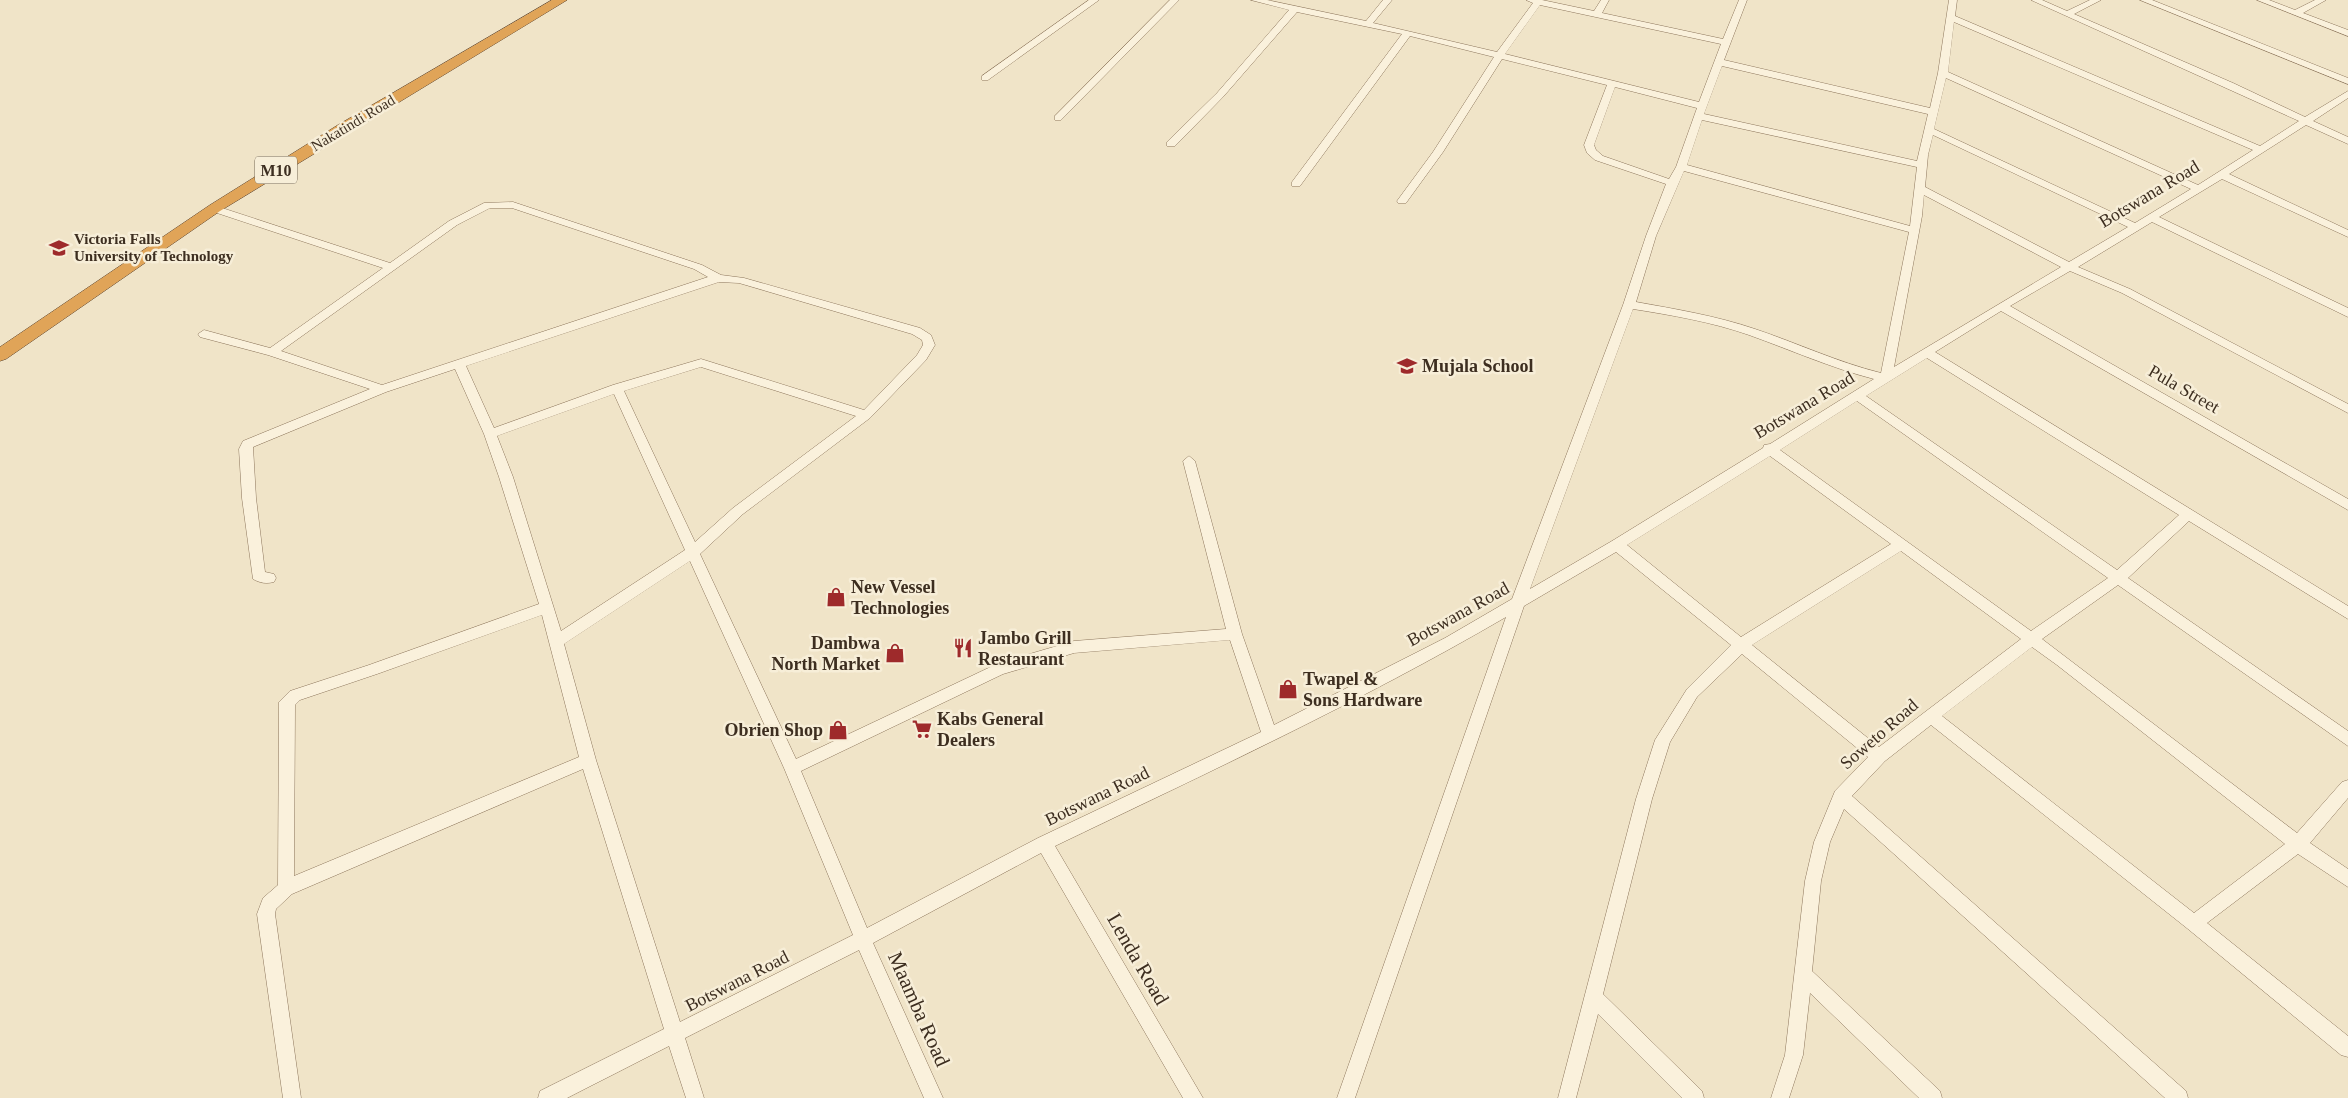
<svg xmlns="http://www.w3.org/2000/svg" width="2348" height="1098" font-family="Georgia,serif">
<style>
.lines{fill:none;stroke-linecap:round;stroke-linejoin:round}
.minor-casing{stroke:#8d765c;stroke-width:1}
.highway-casing{stroke:#5b4430;stroke-width:1}
.minor{fill:#faf1dc;fill-rule:evenodd}
.highway{fill:#e0a458;fill-rule:evenodd}
.labels{text-anchor:middle;stroke-width:5;stroke-linejoin:round;paint-order:stroke}
.far-street-label{font-size:15px;fill:#3d2e20;stroke:#f7eed8}
.far-poi-label{font-size:15px;font-weight:bold;fill:#3d2e20;stroke:#f7eed8;text-anchor:start}
.shield{fill:#f7eed8;stroke:#756857;stroke-width:1}
.shield-label{font-size:16px;font-weight:bold;fill:#3d2e20}
.street-label{font-size:18px;fill:#3d2e20;stroke:#f7eed8}
.poi-label{font-size:18px;font-weight:bold;fill:#3d2e20;stroke:#f7eed8;text-anchor:start}
.near-street-label{font-size:21px;fill:#3d2e20;stroke:#f7eed8}
</style>
<rect width="100%" height="100%" fill="#f0e4c8"/>
<g class="lines">
<defs>
<g id="minor">
<polygon points="1089,0 1099,0 988,80 982,80 982,76"/>
<polygon points="1170,0 1179,0 1061,120 1055,120 1055,116"/>
<path d="M1251,0H1267L1366,21L1383,0H1392L1373,23L1497,52L1533,3L1526,0H1542L1594,11L1601,0H1609L1602,13L1723,39L1739,0H1747L1724,60L1930,108L1938,73L1949,0H1957L1955,16L2260,146L2299,121L2031,0H2042L2067,11L2090,0H2101L2074,14L2233,83L2305,117L2348,91V98L2313,121L2348,137V144L2306,125L2229,174L2348,230V237L2222,179L2159,217L2348,308V317L2152,222L2078,267L2130,289L2348,404V413L2122,293L2070,271L2010,306L2348,499V510L2001,311L1935,352L2348,606V619L2189,521L2128,578L2348,731V746L2118,585L2042,639L2297,833L2342,782L2348,780V798L2310,843L2348,869V887L2298,854L2207,923L2348,1036V1057L2341,1055L2188,929L1931,725L1885,761L1852,796L2186,1091L2188,1098H2165L1844,809L1830,842L1821,881L1812,971L1940,1091L1942,1098H1919L1810,993L1803,1055L1789,1098H1771L1785,1055L1805,881L1814,842L1835,791L1868,757L1742,654L1697,697L1670,742L1652,799L1603,994L1702,1091L1704,1098H1682L1598,1014L1576,1098H1558L1636,799L1655,740L1687,689L1731,645L1616,552L1524,606L1355,1098H1337L1506,617C1360,702 1207,773 1055,846L1203,1098H1183L1041,853L873,943L943,1098H924L859,950L685,1038L704,1098H686L669,1046L567,1098H538L540,1091L664,1029L583,769L292,894L276,909L275,914L301,1098H283L257,914L263,898L278,885L279,702L290,691L369,665L539,604L499,477L484,434L455,369L386,392L253,447L256,498L265,572L274,574L276,578L274,582C266,584 260,583 253,579L242,498L239,449L243,441L370,389L268,355L200,337L198,334L204,330L270,348L383,268L211,211V207H219L390,263L449,221L484,203L513,202L702,265L721,275L744,278L920,328L931,335L935,345L926,360L870,418L743,514L700,554L796,759L999,663L1074,641L1226,629L1183,461L1189,456L1195,461L1242,634L1274,725L1445,638L1512,599L1623,305L1646,236L1666,184L1595,160L1587,153L1584,145L1607,85L1502,59L1443,152L1406,203H1398L1397,201L1433,152L1494,57L1410,36L1300,186H1292V182L1402,34L1297,12L1223,97L1175,146H1167V142L1217,93L1289,10ZM1540,5L1721,44L1699,102L1505,54ZM1954,22L2253,150L2198,185L1948,72ZM1722,66L1928,114L1917,161L1704,114ZM1946,78L2191,189L2135,223L1934,129ZM1615,87L1697,108L1676,167L1669,179L1603,156L1596,150L1594,145ZM1702,120L1917,167L1910,226L1687,165ZM1933,135L2128,227L2069,262L1925,187L1928,155ZM1684,171L1909,232L1881,373C1837,362 1797,343 1755,329C1717,316 1675,309 1636,302L1656,236ZM1924,195L2061,267L1894,367L1922,216ZM490,208H512L694,269L708,277L382,385L281,351L457,225ZM719,282L739,283L912,334L922,340L923,345L917,355L864,410L701,359L613,385L494,428L466,366ZM1633,309C1671,315 1712,322 1749,335C1791,350 1831,368 1874,379L1770,444L1764,445L1763,448L1612,541L1530,589ZM1927,358L2179,515L2117,570L1866,396ZM701,367L856,416L733,508L695,542L624,391ZM614,394L685,550L561,631L513,477L497,436ZM1857,401L2108,578L2031,631L1780,450ZM1770,456L1891,544L1741,637L1627,545ZM1901,551L2021,639L1879,747L1752,645ZM690,561L784,768L853,935L680,1022L596,760L564,644ZM542,615L579,757L294,876L295,705L300,700L377,674ZM1230,640L1261,732L1038,838L867,928L801,771L1003,674L1074,653ZM2032,647L2057,665L2285,844L2194,913L1942,716Z"/>
<polygon points="2140,0 2152,0 2348,78 2348,84"/>
<polygon points="2257,0 2269,0 2295,10 2315,0 2326,0 2303,13 2348,30 2348,36"/>
</g>
<polygon id="highway" points="552,0 567,0 220,211 6,359 0,361 0,347 210,205 338,125"/>
</defs>
<!-- minor casing -->
<use href="#minor" class="minor-casing"/>
<!-- highway casing -->
<use href="#highway" class="highway-casing"/>
<!-- minor -->
<use href="#minor" class="minor"/>
<!-- highway -->
<use href="#highway" class="highway"/>
</g>
<!-- icons -->
<defs>
<symbol id="university-bare" viewBox="-9 -9 18 18"><path d="M0-5L7-2L0 1L-7-2ZM-4 1L0 2.5L4 1V4Q0 6-4 4Z" fill="#9e2a2b" stroke="#f7eed8" stroke-width="2.5" paint-order="stroke"/></symbol>
<symbol id="school-bare" viewBox="-9 -9 18 18"><path d="M0-5L7-2L0 1L-7-2ZM-4 1L0 2.5L4 1V4Q0 6-4 4Z" fill="#9e2a2b" stroke="#f7eed8" stroke-width="2.5" paint-order="stroke"/></symbol>
<symbol id="shop-bare" viewBox="-9 -9 18 18"><path d="M-5-2.5h2.3a2.7 3.5 0 0 1 5.4 0H5L5.5 6h-11ZM-1.5-2.5h3a1.5 2.3 0 0 0-3 0Z" fill="#9e2a2b" stroke="#f7eed8" stroke-width="2.5" paint-order="stroke"/></symbol>
<symbol id="restaurant-bare" viewBox="-9 -9 18 18"><path d="M-5-6h1v4h1v-4h1v4h1v-4h1v5L-1.5 .5V6h-2V.5L-5-1ZM5-6V6H3V1.5H1.5Q1.5-4 5-6Z" fill="#9e2a2b" stroke="#f7eed8" stroke-width="2.5" paint-order="stroke"/></symbol>
<symbol id="supermarket-bare" viewBox="-9 -9 18 18"><path d="M-6-5.5h2.5l.6 2H6L4.5 2H-2.5L-4.4-4H-6ZM-1.5 3.2a1.3 1.3 0 1 0 .1 0ZM3 3.2a1.3 1.3 0 1 0 .1 0Z" fill="#9e2a2b" stroke="#f7eed8" stroke-width="2.5" paint-order="stroke"/></symbol>
</defs>
<g fill-rule="evenodd">
<use href="#university-bare" x="45" y="234" width="28" height="28"/>
<use href="#school-bare" x="1393" y="352" width="28" height="28"/>
<use href="#shop-bare" x="822" y="583" width="28" height="28"/>
<use href="#restaurant-bare" x="949" y="634" width="28" height="28"/>
<use href="#shop-bare" x="881" y="639" width="28" height="28"/>
<use href="#shop-bare" x="1274" y="675" width="28" height="28"/>
<use href="#supermarket-bare" x="908" y="715" width="28" height="28"/>
<use href="#shop-bare" x="824" y="716" width="28" height="28"/>
</g>
<g class="labels">
<!-- far-street labels -->
<g class="far-street-label">
<text transform="translate(353 123) rotate(-31)" y="5">Nakatindi Road</text>
</g>
<!-- far-poi labels -->
<g class="far-poi-label">
<text x="74" y="244">Victoria Falls<tspan x="74" dy="17">University of Technology</tspan></text>
</g>
<!-- shield labels -->
<rect class="shield" x="255" y="156.5" width="42" height="27" rx="4"/>
<g class="shield-label">
<text x="276" y="176">M10</text>
</g>
<!-- street labels -->
<g class="street-label">
<text transform="translate(2149 194) rotate(-31)" y="6">Botswana Road</text>
<text transform="translate(2184 389) rotate(30)" y="6">Pula Street</text>
<text transform="translate(1804 405) rotate(-31)" y="6">Botswana Road</text>
<text transform="translate(1458 614) rotate(-29)" y="6">Botswana Road</text>
<text transform="translate(1879 734) rotate(-41)" y="6">Soweto Road</text>
<text transform="translate(1097 796) rotate(-26)" y="6">Botswana Road</text>
<text transform="translate(737 981) rotate(-27)" y="6">Botswana Road</text>
</g>
<!-- poi labels -->
<g class="poi-label">
<text x="1422" y="372">Mujala School</text>
<text x="851" y="593">New Vessel<tspan x="851" dy="21">Technologies</tspan></text>
<text x="978" y="644">Jambo Grill<tspan x="978" dy="21">Restaurant</tspan></text>
<text x="880" y="649" text-anchor="end">Dambwa<tspan x="880" dy="21">North Market</tspan></text>
<text x="1303" y="685">Twapel &amp;<tspan x="1303" dy="21">Sons Hardware</tspan></text>
<text x="937" y="725">Kabs General<tspan x="937" dy="21">Dealers</tspan></text>
<text x="823" y="736" text-anchor="end">Obrien Shop</text>
</g>
<!-- near-street labels -->
<g class="near-street-label">
<text transform="translate(1138 959) rotate(60)" y="7">Lenda Road</text>
<text transform="translate(919 1009) rotate(66)" y="7">Maamba Road</text>
</g>
</g>
</svg>
